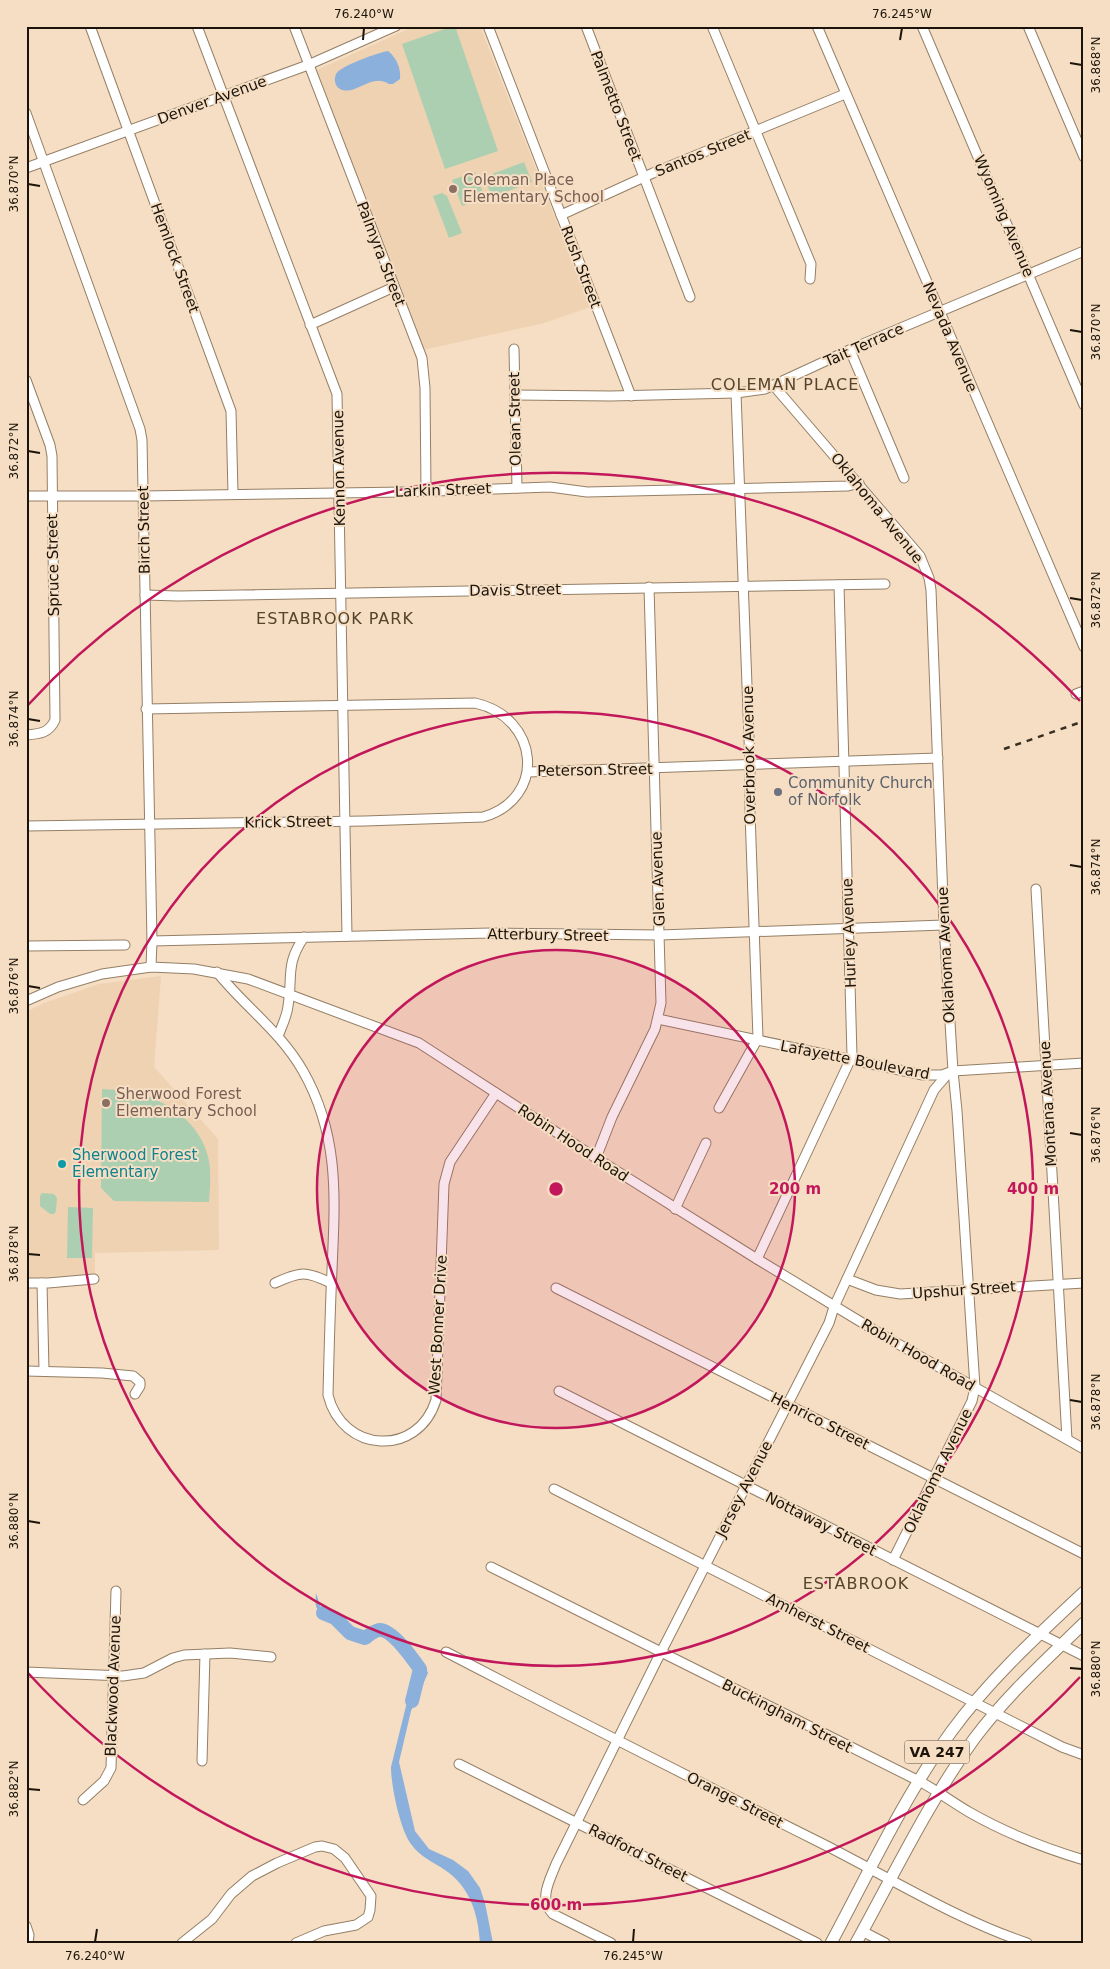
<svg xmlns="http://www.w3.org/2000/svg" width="1110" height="1969" font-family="'DejaVu Sans',sans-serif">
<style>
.built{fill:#eed2b2}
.green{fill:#adcfb1}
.water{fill:#8bb0db}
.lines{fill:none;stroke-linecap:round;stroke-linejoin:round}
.river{stroke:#8bb0db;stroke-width:14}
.minor-casing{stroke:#947f66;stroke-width:11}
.major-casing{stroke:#947f66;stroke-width:13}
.minor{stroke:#fff;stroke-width:9}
.major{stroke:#fff;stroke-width:11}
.rail{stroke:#382e22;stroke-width:2.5;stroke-dasharray:6 6;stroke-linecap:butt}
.ticks{fill:none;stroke:#1c140a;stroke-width:2}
.ring{fill:none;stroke:#c2185b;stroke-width:2.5}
.education-dot{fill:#8d6e63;stroke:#f5dec3;stroke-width:2}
.worship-dot{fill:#6b7280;stroke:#f5dec3;stroke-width:2}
.culture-dot{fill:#0f9aa8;stroke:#f5dec3;stroke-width:2}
.labels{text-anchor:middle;stroke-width:4;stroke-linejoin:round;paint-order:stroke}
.shield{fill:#f5dec3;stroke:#5d5142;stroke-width:1}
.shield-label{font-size:14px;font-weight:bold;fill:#1c140a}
.street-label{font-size:15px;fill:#1c140a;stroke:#f5dec3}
.education-label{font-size:15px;fill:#785e54;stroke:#f5dec3;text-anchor:start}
.worship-label{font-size:15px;fill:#5b616d;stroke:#f5dec3;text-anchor:start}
.culture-label{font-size:15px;fill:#0d838f;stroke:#f5dec3;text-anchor:start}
.neighbourhood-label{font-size:16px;letter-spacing:1px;fill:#55432c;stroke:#f5dec3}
.centre{fill:#c2185b;stroke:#f5dec3;stroke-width:2.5}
.ring-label{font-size:15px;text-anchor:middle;font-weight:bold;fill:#c2185b;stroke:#f5dec3;stroke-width:4;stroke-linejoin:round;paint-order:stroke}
.neatline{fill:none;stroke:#1c140a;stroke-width:2}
.ticks-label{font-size:12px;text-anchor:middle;fill:#1c140a}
</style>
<rect width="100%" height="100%" fill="#f5dec3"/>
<!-- built -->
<g class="built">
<polygon points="415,26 480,26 590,307 544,323 423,350 317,70"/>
<polygon points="161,976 154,1067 218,1139 219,1250 95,1253 95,1276 26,1278 26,1012 44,1003 99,984"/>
</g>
<!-- green -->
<g class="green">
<polygon points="453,26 455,26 498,151 445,169 402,44"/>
<polygon points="524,162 532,182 492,197 484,177"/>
<polygon points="475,172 485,198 462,206 452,180"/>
<polygon points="442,193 447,196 462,233 449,238 433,196"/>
<path d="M102,1089C111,1090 120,1089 129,1091C161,1097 197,1119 207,1153C212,1169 210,1186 209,1202L114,1201L101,1188Z"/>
<polygon points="42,1193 54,1194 57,1198 56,1211 54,1214 50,1214 40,1206 40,1196"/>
<polygon points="68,1207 93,1208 92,1258 67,1258"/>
</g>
<!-- water -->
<g class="water">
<path d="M388,51C397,58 401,69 400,79L393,84H389C371,72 355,97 340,89C333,85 333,74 340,70C350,63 377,53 388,51Z"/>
<path d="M316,1593L321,1609L348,1629L360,1634L376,1626C393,1633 423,1655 428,1673L411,1711L399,1762L415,1831L429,1849L453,1860L468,1871L480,1888L485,1903L493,1943H480C478,1913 470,1887 445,1870C433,1862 419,1856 411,1844C400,1829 391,1786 391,1767L406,1706L418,1678L417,1660L378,1631L380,1629H371L361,1639C351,1639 318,1616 316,1606C315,1602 316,1597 316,1593Z"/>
</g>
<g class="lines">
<!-- river -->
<path class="river" d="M323,1613L335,1618L350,1633L365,1638C369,1635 374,1631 379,1630C392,1629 413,1659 420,1669L412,1701"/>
<defs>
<g id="minor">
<polyline points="90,26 231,411 233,494"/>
<polyline points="197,26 337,394 347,936"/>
<polyline points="294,26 422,358 425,388 426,491"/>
<polyline points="488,26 631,396"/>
<polyline points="586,26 690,297"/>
<polyline points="712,26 811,264 810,279"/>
<polyline points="817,26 1084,647"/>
<polyline points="922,26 1084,405"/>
<polyline points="1028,26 1084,157"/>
<polyline points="26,113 140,429 142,440 152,941 151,967"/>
<polyline points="26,168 308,65 396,26"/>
<polyline points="561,215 653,173 845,94"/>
<polyline points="310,325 394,287"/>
<polyline points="514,349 517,488"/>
<polyline points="850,350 904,478"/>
<path d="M26,380L50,445L52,456L55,720C49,733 40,734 26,735"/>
<polyline points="774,386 920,556 929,578 931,590 944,925 953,1071 957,1111 975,1387 972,1401 893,1560"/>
<polyline points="515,395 611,396 736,393 765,389 858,346 1084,251"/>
<polyline points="26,496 143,496 405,492 550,487 587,492 848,486 859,483"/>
<polyline points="145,595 178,596 885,584"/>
<polyline points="1076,694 1084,691"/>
<polyline points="528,772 938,758"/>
<path d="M26,826L365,821L483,817C548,798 539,717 475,703L146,709"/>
<polyline points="1036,889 1067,1439"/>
<polyline points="152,941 491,933 660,935 944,925"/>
<polyline points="26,946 125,945"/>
<path d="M217,972C245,1007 280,1031 303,1071C340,1136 335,1199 332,1270C330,1312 329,1353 328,1395C342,1453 418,1458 436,1400L444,1184L450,1162L496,1093"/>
<polyline points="26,1001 58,987 102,974 151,967 194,969 248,979 419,1043 596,1158 757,1259 884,1336 1084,1449"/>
<polyline points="658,1019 923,1075 942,1075 953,1071 1084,1063"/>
<path d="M278,1036C282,1026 287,1016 288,1006C293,976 285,965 304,937"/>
<polyline points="719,1108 758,1038 750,813 750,765 736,393"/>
<polyline points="596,1158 612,1117 655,1029 661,1003 649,587"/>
<polyline points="675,1209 706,1143"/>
<polyline points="757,1259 852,1056 839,585"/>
<polyline points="847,1279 876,1290 900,1294 1084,1283"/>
<polyline points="26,1283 48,1283 94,1279"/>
<polyline points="42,1283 44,1371"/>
<path d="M275,1283C301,1271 306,1271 331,1283"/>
<polyline points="556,1288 1084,1554"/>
<polyline points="26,1371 102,1373 133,1376 140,1382 140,1386 135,1394"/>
<polyline points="559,1391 1084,1656"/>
<polyline points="554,1489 1062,1747 1084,1755"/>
<path d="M491,1567L919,1781C936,1790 952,1802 969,1812C1004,1832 1044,1848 1084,1860"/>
<path d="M446,1652C571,1717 697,1781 823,1844C890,1878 956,1919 1027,1943"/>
<polyline points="26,1672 123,1676 144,1673 173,1658 184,1655 230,1653 271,1657"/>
<polyline points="202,1761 205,1654"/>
<polyline points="459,1764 817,1943"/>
<polyline points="83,1800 104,1781 111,1768 116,1591"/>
<polyline points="26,1926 29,1935 28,1943"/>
<polyline points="862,1931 885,1943"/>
<polyline points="182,1943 212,1919 231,1894 252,1876 277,1863 315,1847 322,1846 334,1849 345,1858 371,1896 370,1910 368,1917 356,1925 324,1931 296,1943"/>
<path d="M611,1943L553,1914C538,1899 550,1880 556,1864L656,1662L829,1323L834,1307L934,1090L946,1076L953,1071"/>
</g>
<g id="major">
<path d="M831,1943C869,1872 904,1797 951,1732C989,1680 1037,1636 1084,1592"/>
<path d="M856,1943C894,1874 928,1803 974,1739C1006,1696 1046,1660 1084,1623"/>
</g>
</defs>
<!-- minor casing -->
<use href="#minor" class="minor-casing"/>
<!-- major casing -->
<use href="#major" class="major-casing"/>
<!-- minor -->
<use href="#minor" class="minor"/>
<!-- major -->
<use href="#major" class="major"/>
<!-- rail -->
<polyline class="rail" points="1004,749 1084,721"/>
</g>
<!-- ticks -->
<path class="ticks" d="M363,40L364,28M900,40L902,28M1070,63L1082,65M28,184L40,186M1070,330L1082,332M28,451L40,453M1070,598L1082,600M28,719L40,721M1070,865L1082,867M28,986L40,988M1070,1133L1082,1135M28,1254L40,1255M1070,1400L1082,1402M28,1521L40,1523M1070,1668L1082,1669M28,1789L40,1790M95,1942L97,1929M633,1942L634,1929"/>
<!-- distance rings -->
<circle cx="556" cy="1189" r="239" fill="#c2185b" fill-opacity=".12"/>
<g class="ring">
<circle cx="556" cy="1189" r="239"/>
<circle cx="556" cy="1189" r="477"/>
<path d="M1080 1677A716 716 0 0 1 28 1673M28 705A716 716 0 0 1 1080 701"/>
</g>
<!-- markers -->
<g class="education-dot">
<circle cx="453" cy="189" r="5"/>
<circle cx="106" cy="1103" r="5"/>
</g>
<circle class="worship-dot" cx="778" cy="792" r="5"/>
<circle class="culture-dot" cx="62" cy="1164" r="5"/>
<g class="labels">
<!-- shield labels -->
<rect class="shield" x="904.5" y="1740.5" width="65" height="23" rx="4"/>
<g class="shield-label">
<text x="937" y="1757">VA 247</text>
</g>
<!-- street labels -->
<g class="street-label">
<text transform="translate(212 100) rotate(-20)" y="5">Denver Avenue</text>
<text transform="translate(616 106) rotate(69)" y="5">Palmetto Street</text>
<text transform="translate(703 153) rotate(-22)" y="5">Santos Street</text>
<text transform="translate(1004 216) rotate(67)" y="5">Wyoming Avenue</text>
<text transform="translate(381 254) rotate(69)" y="5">Palmyra Street</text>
<text transform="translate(175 258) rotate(70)" y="5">Hemlock Street</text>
<text transform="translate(581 267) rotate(69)" y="5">Rush Street</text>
<text transform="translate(950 337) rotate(67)" y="5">Nevada Avenue</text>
<text transform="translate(864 345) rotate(-24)" y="5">Tait Terrace</text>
<text transform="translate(515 419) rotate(-91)" y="5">Olean Street</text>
<text transform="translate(339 468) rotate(-91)" y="5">Kennon Avenue</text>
<text transform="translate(443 490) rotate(-2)" y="5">Larkin Street</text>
<text transform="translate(877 508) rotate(51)" y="5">Oklahoma Avenue</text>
<text transform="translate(144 530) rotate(-91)" y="5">Birch Street</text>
<text transform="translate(53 565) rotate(-91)" y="5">Spruce Street</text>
<text transform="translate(515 590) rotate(-1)" y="5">Davis Street</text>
<text transform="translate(749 755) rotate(-91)" y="5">Overbrook Avenue</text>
<text transform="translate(595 770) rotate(-1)" y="5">Peterson Street</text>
<text transform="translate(288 822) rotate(-1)" y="5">Krick Street</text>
<text transform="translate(658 879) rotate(-92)" y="5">Glen Avenue</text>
<text transform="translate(849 933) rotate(-92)" y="5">Hurley Avenue</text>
<text transform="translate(548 935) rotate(1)" y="5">Atterbury Street</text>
<text transform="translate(946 955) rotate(-93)" y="5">Oklahoma Avenue</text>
<text transform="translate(855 1060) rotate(11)" y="5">Lafayette Boulevard</text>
<text transform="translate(1048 1104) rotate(-93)" y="5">Montana Avenue</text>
<text transform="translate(573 1143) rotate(33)" y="5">Robin Hood Road</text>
<text transform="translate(964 1290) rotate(-4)" y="5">Upshur Street</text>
<text transform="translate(438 1325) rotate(-87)" y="5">West Bonner Drive</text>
<text transform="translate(918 1355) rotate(30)" y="5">Robin Hood Road</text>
<text transform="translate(820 1421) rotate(27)" y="5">Henrico Street</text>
<text transform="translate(938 1471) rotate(-64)" y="5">Oklahoma Avenue</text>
<text transform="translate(744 1489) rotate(-63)" y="5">Jersey Avenue</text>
<text transform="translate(821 1524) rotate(27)" y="5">Nottaway Street</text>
<text transform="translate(818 1623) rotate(27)" y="5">Amherst Street</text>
<text transform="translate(113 1686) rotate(-88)" y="5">Blackwood Avenue</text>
<text transform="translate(787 1716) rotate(27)" y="5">Buckingham Street</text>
<text transform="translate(735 1800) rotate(27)" y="5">Orange Street</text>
<text transform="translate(638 1853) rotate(27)" y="5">Radford Street</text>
</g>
<!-- education labels -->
<g class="education-label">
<text x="463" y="185">Coleman Place<tspan x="463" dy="17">Elementary School</tspan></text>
<text x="116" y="1099">Sherwood Forest<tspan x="116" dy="17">Elementary School</tspan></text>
</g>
<!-- worship labels -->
<g class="worship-label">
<text x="788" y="788">Community Church<tspan x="788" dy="17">of Norfolk</tspan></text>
</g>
<!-- culture labels -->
<g class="culture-label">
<text x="72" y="1160">Sherwood Forest<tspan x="72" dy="17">Elementary</tspan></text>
</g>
<!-- neighbourhood labels -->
<g class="neighbourhood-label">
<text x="785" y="390">COLEMAN PLACE</text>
<text x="335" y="624">ESTABROOK PARK</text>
<text x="856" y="1589">ESTABROOK</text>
</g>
</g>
<circle cx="556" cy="1189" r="8" class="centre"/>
<g class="ring-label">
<text x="795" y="1194">200 m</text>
<text x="1033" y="1194">400 m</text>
<text x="556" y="1910">600 m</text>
</g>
<!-- border -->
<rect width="1110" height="1969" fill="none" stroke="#f5dec3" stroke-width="55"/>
<rect x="28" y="28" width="1054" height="1914" class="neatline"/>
<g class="ticks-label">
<text x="364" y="18">76.240°W</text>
<text x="902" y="18">76.245°W</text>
<text transform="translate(1096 65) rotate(-90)" y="4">36.868°N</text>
<text transform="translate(14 184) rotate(-90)" y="4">36.870°N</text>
<text transform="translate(1096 332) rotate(-90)" y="4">36.870°N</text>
<text transform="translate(14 451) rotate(-90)" y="4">36.872°N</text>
<text transform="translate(1096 600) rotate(-90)" y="4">36.872°N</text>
<text transform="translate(14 719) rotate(-90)" y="4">36.874°N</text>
<text transform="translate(1096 867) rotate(-90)" y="4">36.874°N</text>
<text transform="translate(14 986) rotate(-90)" y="4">36.876°N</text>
<text transform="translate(1096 1135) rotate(-90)" y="4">36.876°N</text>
<text transform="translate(14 1254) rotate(-90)" y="4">36.878°N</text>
<text transform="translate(1096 1402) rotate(-90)" y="4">36.878°N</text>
<text transform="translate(14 1521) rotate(-90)" y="4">36.880°N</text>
<text transform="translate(1096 1669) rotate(-90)" y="4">36.880°N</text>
<text transform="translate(14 1789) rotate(-90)" y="4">36.882°N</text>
<text x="95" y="1960">76.240°W</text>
<text x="633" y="1960">76.245°W</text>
</g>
</svg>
